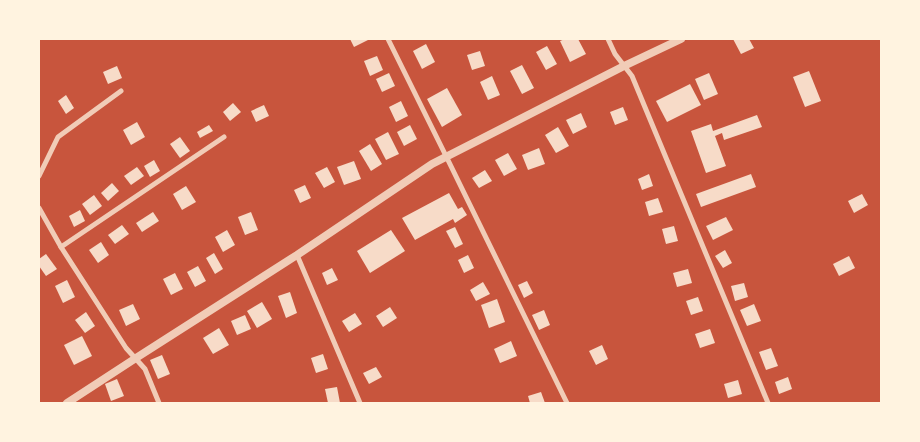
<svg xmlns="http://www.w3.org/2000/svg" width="920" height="442" font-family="'IBM Plex Sans',sans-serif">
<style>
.building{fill:#f7dbc8}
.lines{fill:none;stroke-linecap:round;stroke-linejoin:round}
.minor{stroke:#f1ccb7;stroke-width:5}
.tertiary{stroke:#f1ccb7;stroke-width:8}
</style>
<rect width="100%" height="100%" fill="#c8553d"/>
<!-- building -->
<g class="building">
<polygon points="350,39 370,39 354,47"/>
<polygon points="565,39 578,39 586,54 570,62 560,41"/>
<polygon points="733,39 749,39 754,48 741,54"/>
<polygon points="426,44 435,62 422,69 413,51"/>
<polygon points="547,46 557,64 546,70 536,52"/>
<polygon points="480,51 485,66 472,70 467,55"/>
<polygon points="377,56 383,70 370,76 364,61"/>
<polygon points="522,65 534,88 522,94 510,71"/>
<polygon points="117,66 122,78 108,84 103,72"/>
<polygon points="809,71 821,101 805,107 793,77"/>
<polygon points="389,73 395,86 382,92 376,79"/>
<polygon points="709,73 718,94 704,100 695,79"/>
<polygon points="492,76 500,95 488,100 480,82"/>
<polygon points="690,84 701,105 667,122 656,101"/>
<polygon points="447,88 462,115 442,127 427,99"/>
<polygon points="66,95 74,108 66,114 58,101"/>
<polygon points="401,101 408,116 396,122 389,107"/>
<polygon points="233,103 241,112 230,121 223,112"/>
<polygon points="264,105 269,116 256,122 251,111"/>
<polygon points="623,107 628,120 615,125 610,112"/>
<polygon points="581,113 587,127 573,134 566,120"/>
<polygon points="757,115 762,127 724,140 722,133 715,136 726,166 706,173 691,131 711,124 713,131"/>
<polygon points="137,122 145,137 131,145 123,130"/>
<polygon points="209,125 213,131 200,138 197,132"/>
<polygon points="410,125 417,139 404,146 397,132"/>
<polygon points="558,127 569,146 556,153 545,135"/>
<polygon points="388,132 399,154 386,160 375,139"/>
<polygon points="180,137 190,151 180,158 170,144"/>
<polygon points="370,144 382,164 371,171 359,151"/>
<polygon points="539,148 545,164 528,170 522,155"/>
<polygon points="508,153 517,169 504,176 495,160"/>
<polygon points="154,160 160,171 150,177 144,166"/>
<polygon points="354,161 361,179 344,185 337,167"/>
<polygon points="137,167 144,176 131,185 124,176"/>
<polygon points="327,167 335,182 324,188 315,173"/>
<polygon points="485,170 492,181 479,188 472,178"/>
<polygon points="649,174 653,186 642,190 638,179"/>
<polygon points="751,174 756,187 701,207 696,194"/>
<polygon points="112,183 119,191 108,201 101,193"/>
<polygon points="305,185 311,198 300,203 294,190"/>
<polygon points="186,186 196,202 182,210 173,194"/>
<polygon points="449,193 458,209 462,207 467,215 455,223 453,219 415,240 402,218"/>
<polygon points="862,194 868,205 854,213 848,201"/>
<polygon points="94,195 102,206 90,215 82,204"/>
<polygon points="658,198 663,212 649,216 645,202"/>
<polygon points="80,210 85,221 74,227 69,216"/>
<polygon points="153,212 159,221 142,232 136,223"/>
<polygon points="251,212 258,230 245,235 238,217"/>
<polygon points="726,217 733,230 713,240 706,226"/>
<polygon points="122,225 129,234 115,244 108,235"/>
<polygon points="674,226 678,241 666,244 662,229"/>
<polygon points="455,227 463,244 455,248 446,231"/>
<polygon points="227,230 235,245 223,252 215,237"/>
<polygon points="391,230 405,251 370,273 357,251"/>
<polygon points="101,242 109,255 98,263 89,250"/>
<polygon points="725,250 732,263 723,268 715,256"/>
<polygon points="214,253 223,269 215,274 206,258"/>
<polygon points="46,254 57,269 46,276 39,266 39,259"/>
<polygon points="468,255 474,268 464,273 458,260"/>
<polygon points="849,256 855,268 839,276 833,264"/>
<polygon points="198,266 206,281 195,287 187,272"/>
<polygon points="332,268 338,280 327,285 322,273"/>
<polygon points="688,269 692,283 677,287 673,273"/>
<polygon points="175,273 183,289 171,295 163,279"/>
<polygon points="67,280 75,297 63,303 55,286"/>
<polygon points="527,281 533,293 524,298 518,285"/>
<polygon points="483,282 490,294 476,301 470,290"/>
<polygon points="744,283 748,297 735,301 731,286"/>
<polygon points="290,292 297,313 286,318 278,296"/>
<polygon points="698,297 703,311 691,315 686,301"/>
<polygon points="497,299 505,322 489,328 481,305"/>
<polygon points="262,302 272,319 257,328 247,311"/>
<polygon points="133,304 140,319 126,326 119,310"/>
<polygon points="754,304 761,321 747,326 740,310"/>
<polygon points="390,307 397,318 383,327 376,316"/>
<polygon points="544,310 550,325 539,330 532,315"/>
<polygon points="86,312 95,326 85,333 75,320"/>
<polygon points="355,313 362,324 349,332 342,321"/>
<polygon points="245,315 251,329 237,335 231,321"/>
<polygon points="219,328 229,345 213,354 203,338"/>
<polygon points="710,329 715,343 700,348 695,334"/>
<polygon points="82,336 92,356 74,365 64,345"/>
<polygon points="511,341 517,356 500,363 494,349"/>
<polygon points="602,345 608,359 596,365 589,351"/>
<polygon points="771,348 778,366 766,370 759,352"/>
<polygon points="323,354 328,369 316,373 311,358"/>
<polygon points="162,355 170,374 158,379 150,360"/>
<polygon points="376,367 382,377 369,384 363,373"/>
<polygon points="788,377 792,389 779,394 775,382"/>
<polygon points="117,379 124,396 111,401 105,384"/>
<polygon points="738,380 742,394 728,398 724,384"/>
<polygon points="337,387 340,403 328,403 325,389"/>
<polygon points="541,392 545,403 530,403 528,396"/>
</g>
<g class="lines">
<!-- minor -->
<g class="minor">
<polyline points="388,39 446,156 567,403"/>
<polyline points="608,39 615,54 632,76 768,403"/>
<polyline points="39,176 58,137 121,91"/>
<polyline points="39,208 61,247 126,348 145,369 159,403"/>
<polyline points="61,247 224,137"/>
<polyline points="297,255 360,403"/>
</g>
<!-- tertiary -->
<polyline class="tertiary" points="67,403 136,358 297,255 432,164 624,66 681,39"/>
</g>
<!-- border -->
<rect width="920" height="442" fill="none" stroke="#fff3e0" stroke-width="80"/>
</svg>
